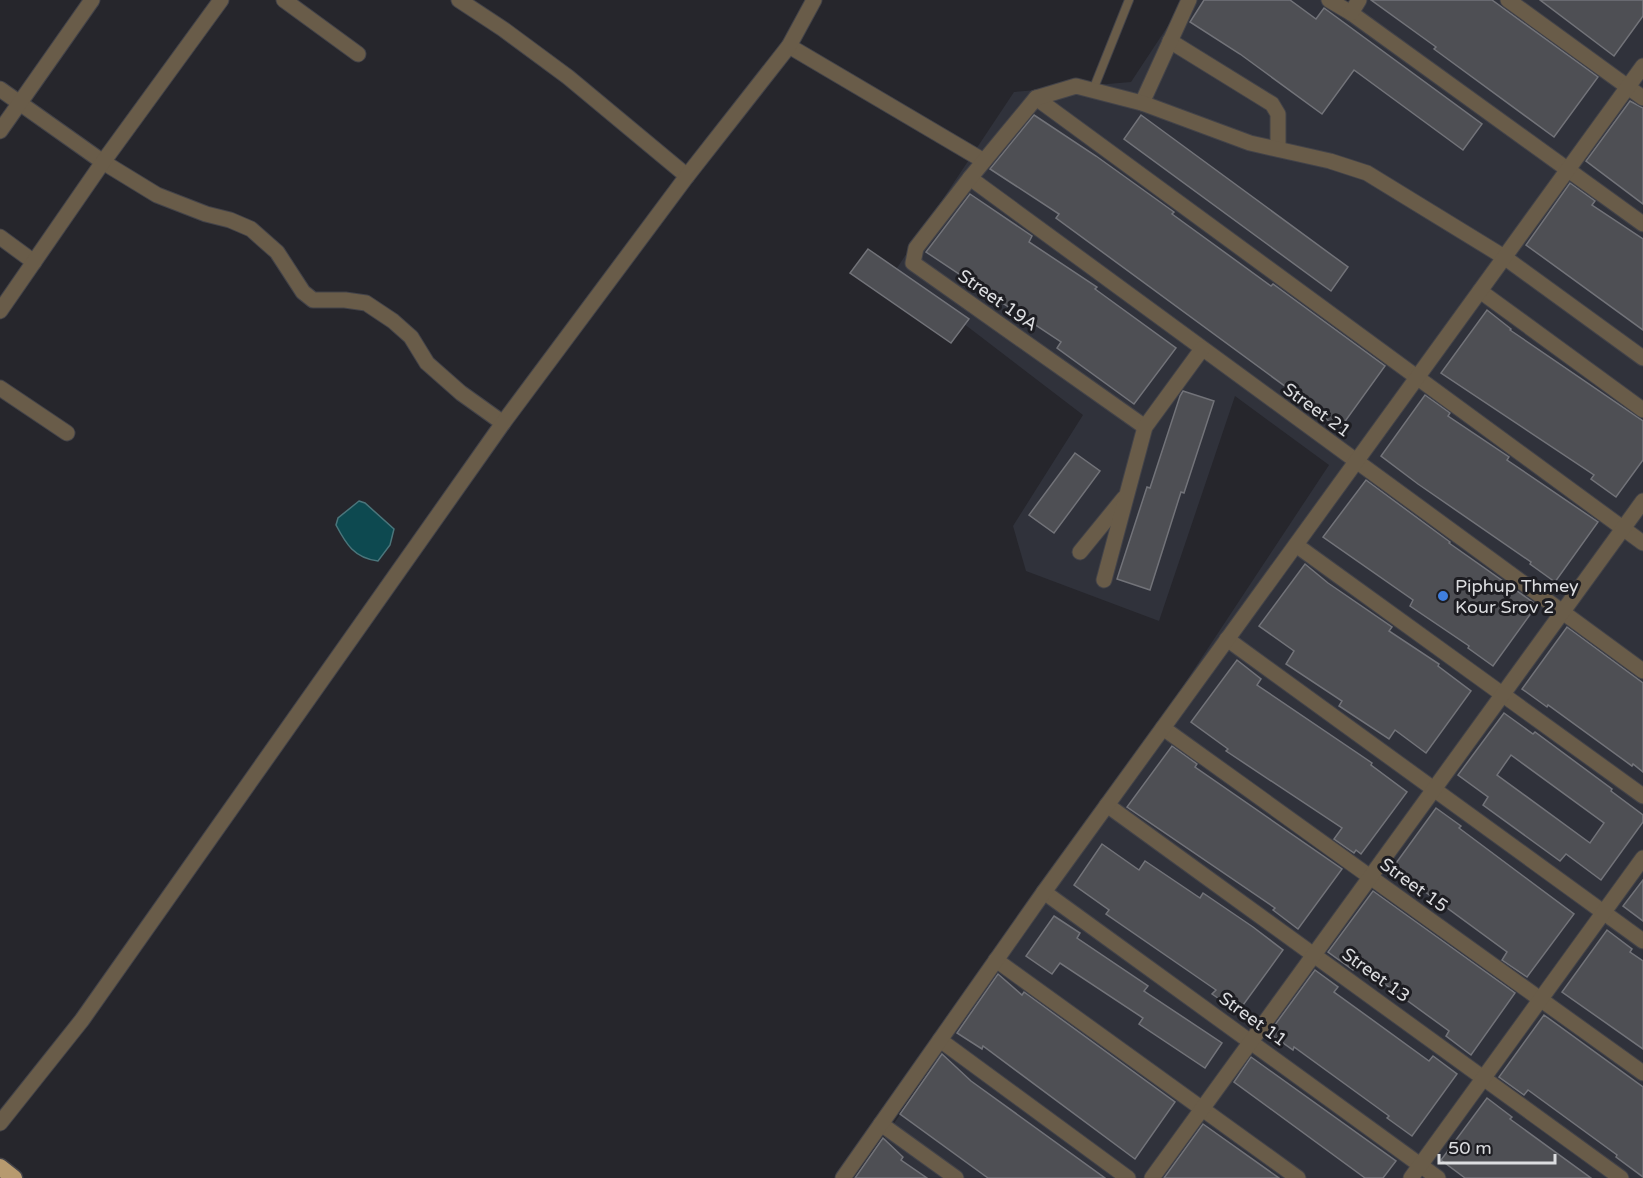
<svg xmlns="http://www.w3.org/2000/svg" width="1643" height="1178" font-family="'Varela Round',sans-serif">
<style>
.built{fill:#30323b}
.water{fill:#0d4950;stroke:#4b757b;stroke-width:1.5}
.building{fill:#4e4f54;stroke:#727379;stroke-width:1.5;fill-rule:evenodd}
.lines{fill:none;stroke-linecap:round;stroke-linejoin:round}
.service-casing{stroke:#434349;stroke-width:10}
.minor-casing{stroke:#434349;stroke-width:17}
.trunk-casing{stroke:#434349;stroke-width:19}
.service{stroke:#695c49;stroke-width:8}
.minor{stroke:#695c49;stroke-width:15}
.trunk{stroke:#b79a6f;stroke-width:16}
.shop-dot{fill:#3f7fe0;stroke:#1d1d22;stroke-width:2}
.labels{text-anchor:middle;stroke-width:6;stroke-linejoin:round;paint-order:stroke}
.street-label{font-size:18px;fill:#dcdde0;stroke:#1d1d22}
.poi-label{font-size:18px;fill:#dcdde0;stroke:#1d1d22;text-anchor:start}
</style>
<rect width="100%" height="100%" fill="#26262c"/>
<!-- built -->
<polygon class="built" points="1185,0 1327,0 1351,13 1361,0 1643,0 1643,1178 858,1178 1329,465 1235,396 1159,621 1026,571 1013,526 1083,415 895,271 1014,92 1131,82"/>
<!-- water -->
<path class="water" d="M359,501L365,503L394,529L390,545L378,561C354,558 346,544 336,525L338,518Z"/>
<!-- building -->
<g class="building">
<polygon points="1204,0 1290,0 1316,19 1324,8 1482,124 1463,150 1354,70 1322,114 1240,54 1190,22"/>
<polygon points="1371,0 1492,0 1598,77 1554,137 1434,49 1436,47"/>
<polygon points="1540,0 1643,0 1643,16 1614,56"/>
<polygon points="1630,101 1643,108 1643,204 1586,161"/>
<polygon points="1034,115 1096,156 1174,212 1172,214 1271,286 1273,284 1385,366 1341,427 1335,422 1333,424 1314,410 1316,409 1056,218 1059,214 990,169"/>
<polygon points="1141,115 1348,267 1331,291 1124,139"/>
<polygon points="1570,183 1595,201 1592,205 1643,239 1643,330 1526,245"/>
<polygon points="970,194 1032,236 1029,242 1097,287 1095,289 1176,348 1134,404 1057,348 1061,342 926,252"/>
<polygon points="868,249 969,319 951,343 850,273"/>
<polygon points="1487,310 1511,329 1510,330 1643,421 1643,460 1616,497 1591,479 1594,475 1441,373"/>
<polygon points="1183,391 1214,401 1184,493 1181,492 1150,590 1117,579 1147,487 1150,488 1180,396"/>
<polygon points="1425,395 1450,413 1448,416 1509,457 1507,460 1598,522 1555,582 1530,564 1531,562 1418,484 1381,456"/>
<polygon points="1075,453 1100,471 1054,533 1029,515"/>
<polygon points="1366,480 1450,542 1449,543 1537,605 1493,666 1468,648 1469,646 1410,606 1413,600 1323,537"/>
<polygon points="1305,564 1328,583 1392,627 1389,631 1439,664 1438,666 1471,691 1426,753 1395,730 1389,739 1339,706 1342,701 1286,664 1294,651 1259,626"/>
<polygon points="1567,627 1643,683 1643,772 1633,764 1632,766 1548,705 1547,707 1522,689"/>
<polygon points="1237,660 1261,679 1257,685 1372,763 1371,765 1407,792 1361,854 1356,850 1354,853 1334,839 1342,828 1226,751 1228,749 1191,722"/>
<path d="M1504,713L1533,734L1535,732L1612,789L1611,791L1643,815V822L1601,880L1566,854L1560,861L1483,805L1488,797L1458,775ZM1511,755L1604,823L1590,843L1497,775Z"/>
<polygon points="1172,746 1197,764 1195,767 1342,869 1298,929 1273,910 1275,908 1127,807"/>
<polygon points="1436,808 1461,826 1459,828 1574,914 1527,977 1502,960 1507,952 1417,886 1416,888 1391,870"/>
<polygon points="1102,844 1139,870 1145,861 1200,898 1203,893 1253,927 1283,950 1238,1012 1212,994 1216,990 1106,914 1109,910 1074,885"/>
<polygon points="1643,880 1643,921 1623,906"/>
<polygon points="1373,891 1515,993 1471,1055 1446,1036 1449,1031 1357,964 1353,970 1328,952"/>
<polygon points="1054,916 1080,933 1077,938 1148,986 1144,991 1222,1043 1205,1068 1139,1024 1143,1018 1060,963 1052,974 1026,956"/>
<polygon points="1607,930 1632,949 1630,952 1643,961 1643,1049 1562,992"/>
<polygon points="1315,970 1338,987 1334,992 1429,1061 1433,1056 1457,1074 1412,1136 1387,1118 1389,1116 1294,1047 1293,1050 1269,1033"/>
<polygon points="998,974 1022,995 1024,992 1175,1102 1135,1159 983,1046 982,1049 957,1033"/>
<polygon points="1544,1015 1643,1087 1643,1177 1616,1157 1617,1155 1528,1090 1524,1095 1499,1077"/>
<polygon points="942,1054 971,1081 1105,1178 988,1178 900,1114"/>
<polygon points="1251,1057 1396,1161 1383,1178 1365,1178 1234,1082"/>
<polygon points="1487,1098 1512,1117 1510,1119 1591,1178 1465,1178 1441,1160"/>
<polygon points="1203,1124 1279,1178 1164,1178"/>
<polygon points="883,1138 903,1157 901,1160 927,1178 855,1178"/>
</g>
<g class="lines">
<defs>
<polyline id="service" points="1093,90 1129,0"/>
<g id="minor">
<polyline points="284,0 358,54"/>
<polyline points="459,0 503,29 568,77 687,176"/>
<polyline points="1329,0 1351,13 1643,224"/>
<polyline points="1508,0 1643,98"/>
<polyline points="1351,13 1359,0"/>
<polyline points="1170,41 1272,104 1278,114 1278,149"/>
<polyline points="789,46 984,161"/>
<polyline points="0,89 103,162 157,195 206,214 230,220 251,229 277,252 303,292 313,300 345,300 366,303 393,321 411,337 427,363 461,393 503,423"/>
<polyline points="1036,98 1643,543"/>
<polyline points="1142,103 1189,0"/>
<polyline points="0,131 92,0"/>
<polyline points="970,178 1643,671"/>
<polyline points="0,237 34,262"/>
<polyline points="1480,291 1643,410"/>
<polyline points="0,311 103,162 221,0"/>
<polyline points="0,388 67,433"/>
<polyline points="1145,427 913,263 916,248 970,178 1036,98 1076,86 1142,103 1250,143 1330,161 1367,173 1504,257 1643,358"/>
<polyline points="1296,545 1643,796"/>
<polyline points="1080,552 1124,498"/>
<polyline points="1104,580 1145,427 1202,349"/>
<polyline points="1227,639 1643,941"/>
<polyline points="1163,728 1643,1073"/>
<polyline points="1107,805 1621,1178"/>
<polyline points="1044,892 1438,1178"/>
<polyline points="996,960 1298,1178"/>
<polyline points="940,1040 1128,1178"/>
<polyline points="0,1123 82,1020 503,423 687,176 789,46 814,0"/>
<polyline points="881,1124 956,1178"/>
<polyline points="843,1178 1044,892 1643,66"/>
<polyline points="1152,1178 1643,501"/>
<polyline points="1411,1178 1643,858"/>
</g>
<polyline id="trunk" points="0,1167 14,1178"/>
</defs>
<!-- service casing -->
<use href="#service" class="service-casing"/>
<!-- minor casing -->
<use href="#minor" class="minor-casing"/>
<!-- trunk casing -->
<use href="#trunk" class="trunk-casing"/>
<!-- service -->
<use href="#service" class="service"/>
<!-- minor -->
<use href="#minor" class="minor"/>
<!-- trunk -->
<use href="#trunk" class="trunk"/>
</g>
<!-- markers -->
<circle class="shop-dot" cx="1443" cy="596" r="6"/>
<g class="labels">
<!-- street labels -->
<g class="street-label">
<text transform="translate(998 300) rotate(35)" y="6">Street 19A</text>
<text transform="translate(1317 410) rotate(36)" y="6">Street 21</text>
<text transform="translate(1414 885) rotate(36)" y="6">Street 15</text>
<text transform="translate(1376 975) rotate(36)" y="6">Street 13</text>
<text transform="translate(1253 1019) rotate(36)" y="6">Street 11</text>
</g>
<!-- poi labels -->
<g class="poi-label">
<text x="1455" y="592">Piphup Thmey<tspan x="1455" dy="21">Kour Srov 2</tspan></text>
</g>
</g>
<!-- scale -->
<path d="M1439 1154v9h116v-9" fill="none" stroke="#dcdde0" stroke-width="3"/>
<text x="1448" y="1154" font-size="18" fill="#dcdde0" stroke="#1d1d22" stroke-width="4.5" paint-order="stroke">50 m</text>
</svg>
